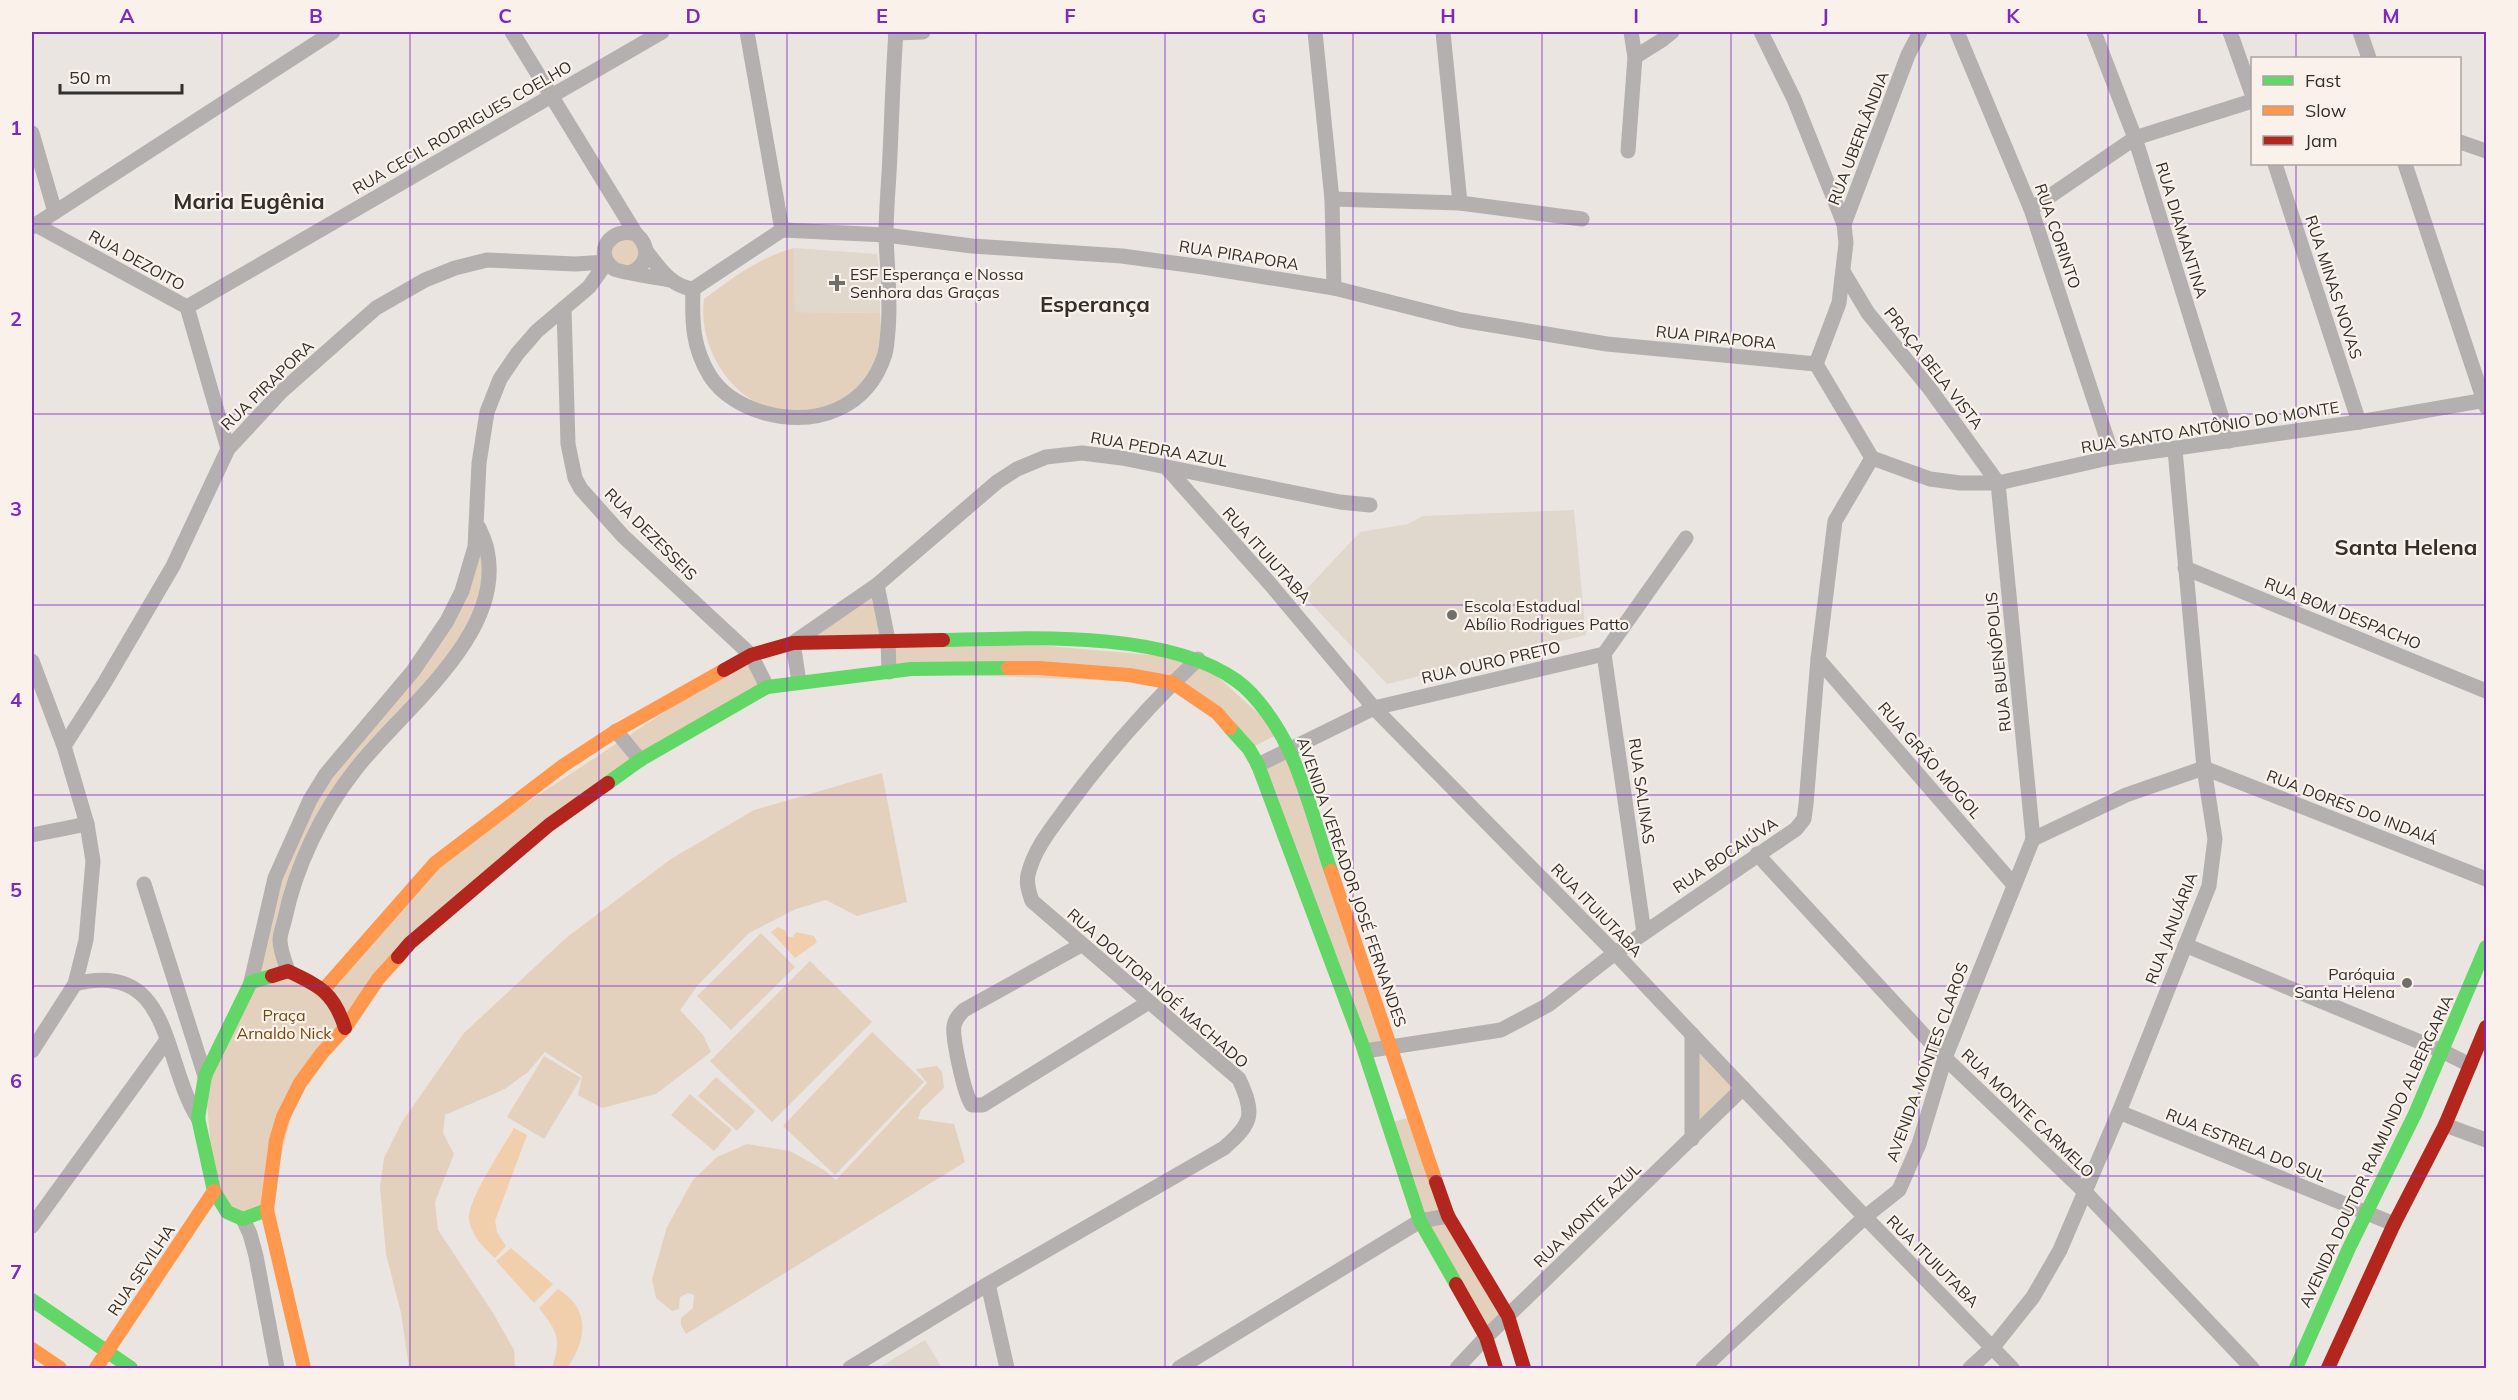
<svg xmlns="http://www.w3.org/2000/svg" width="2518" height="1400" font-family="Mulish,sans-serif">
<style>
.built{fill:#e0d7cd}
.green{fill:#e4d1bd}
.water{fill:#f2cfac}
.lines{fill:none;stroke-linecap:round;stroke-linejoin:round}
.street{stroke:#b3b0af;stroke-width:15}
.fast{stroke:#63d668;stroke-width:14}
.slow{stroke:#ff974d;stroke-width:14}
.jam{stroke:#b3261e;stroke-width:14}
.grid{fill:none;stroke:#7b2cbf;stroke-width:1.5;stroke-opacity:0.55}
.poi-dot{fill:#726f6b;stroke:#faf2ea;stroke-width:2}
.labels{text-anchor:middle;stroke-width:4.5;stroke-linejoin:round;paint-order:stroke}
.street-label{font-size:16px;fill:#322f2c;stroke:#faf2ea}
.poi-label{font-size:16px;fill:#322f2c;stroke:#faf2ea;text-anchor:start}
.park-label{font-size:16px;fill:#73470e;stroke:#faf2ea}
.district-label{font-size:22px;font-weight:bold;fill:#322f2c;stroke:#faf2ea}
.neatline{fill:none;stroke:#7b2cbf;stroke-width:2}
.grid-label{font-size:20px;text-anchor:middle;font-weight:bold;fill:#7b2cbf}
</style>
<rect width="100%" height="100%" fill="#eae5e0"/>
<!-- built -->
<g class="built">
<polygon points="794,248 877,254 880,275 880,313 795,312"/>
<polygon points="1574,510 1586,635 1387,684 1302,594 1360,532 1408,524 1423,516"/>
<polygon points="925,1340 942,1368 878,1368"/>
</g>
<!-- green -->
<g class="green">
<polygon points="621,232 646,251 625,273 605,248"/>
<path d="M794,248L795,312L880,313C881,325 883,341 879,354C873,374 856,396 836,405C818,413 783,414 764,406C724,390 698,341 704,299C732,278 760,257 794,248Z"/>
<polygon points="475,547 487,551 477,619 355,769 319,828 280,940 288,971 325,988 435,863 751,655 767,687 640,760 410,943 300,1083 267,1210 243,1219 214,1191 205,1076 251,982 275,878 310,800 447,621"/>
<polygon points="877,585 888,640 979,640 1198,659 1280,733 1249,749 1173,683 889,672 888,641 793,643"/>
<polygon points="1289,749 1390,1046 1365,1051 1258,765"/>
<polygon points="882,773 907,902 857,916 826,900 796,909 749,933 698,985 680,1010 703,1035 711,1052 656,1094 602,1108 578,1095 582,1076 545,1052 528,1072 505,1089 445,1115 443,1133 454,1154 435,1202 438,1230 493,1313 514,1350 515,1368 409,1368 401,1313 386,1254 380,1187 384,1158 402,1122 464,1033 566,938 671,859 754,810"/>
<polygon points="761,933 795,967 731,1030 697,996"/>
<polygon points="810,961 872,1022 772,1122 710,1061"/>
<polygon points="872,1032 924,1082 835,1175 783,1126"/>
<polygon points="1692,1034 1743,1088 1692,1139"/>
<polygon points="544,1056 581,1078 544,1139 507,1117"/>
<polygon points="937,1066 942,1072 944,1088 921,1110 918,1119 954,1124 965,1162 686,1334 681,1325 681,1318 693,1308 694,1295 688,1293 680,1297 679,1309 672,1311 656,1298 652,1279 667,1227 693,1180 717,1157 747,1144 790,1151 824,1170 836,1180 927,1083 916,1069"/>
<polygon points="716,1077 755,1111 737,1131 698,1096"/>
<polygon points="690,1094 732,1130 714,1151 671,1115"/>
<polygon points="1415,1116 1448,1216 1508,1316 1486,1337 1420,1221 1389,1123"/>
</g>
<!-- water -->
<g class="water">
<polygon points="778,927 785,930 788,937 793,937 796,932 814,936 817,942 795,958 771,932"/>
<path d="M514,1128L527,1135L495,1221L497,1232L506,1246L495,1258C484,1249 471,1234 469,1220C466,1202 504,1146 514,1128Z"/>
<polygon points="511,1248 553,1284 534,1303 496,1261"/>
<path d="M558,1289C591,1309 587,1340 567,1368H552C562,1339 557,1331 539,1308Z"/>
</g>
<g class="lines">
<!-- street -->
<g class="street">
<polyline points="512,32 636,234"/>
<polyline points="747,32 782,230"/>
<polyline points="1315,32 1332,199 1334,288"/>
<polyline points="1443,32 1460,203"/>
<polyline points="1761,32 1794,99 1844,224"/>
<polyline points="1957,32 2031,209 2113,457"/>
<polyline points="2094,32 2135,138 2229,441"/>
<polyline points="2230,32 2252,94"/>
<polyline points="2360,32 2369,58"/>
<polyline points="895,33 923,32"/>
<polyline points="1635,57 1662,40 1672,32"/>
<polyline points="32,133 55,212"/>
<polyline points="2460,142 2486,151"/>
<polyline points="1628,151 1635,57 1631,32"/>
<polyline points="2275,164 2359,422"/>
<polyline points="2405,164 2486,407"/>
<polyline points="1332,199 1460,203 1582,219"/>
<polyline points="2031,209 2135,138 2252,101"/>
<polyline points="36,225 187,307 228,449"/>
<polyline points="32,227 333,32"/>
<path d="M646,251C660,268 670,286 693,289L782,230L886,235L972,246L1122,256L1203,267L1334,288L1461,320L1607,344L1816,364"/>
<path d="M632,272C649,264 650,246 636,234C611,226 592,253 614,269C618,272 661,278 670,280"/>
<polyline points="1844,273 1868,313 1930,389 1998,483 2033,839"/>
<path d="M693,289C692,321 692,347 710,376C722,395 744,407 765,413C817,427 868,408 885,354C887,347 887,339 888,331C891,299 887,268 886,236C886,209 889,181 890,154C892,113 893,72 896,32"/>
<polyline points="187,307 662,32"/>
<polyline points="564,308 568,444 575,478 581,489 623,536 751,655 767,687"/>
<polyline points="1816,364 1872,458 1930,479 1960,483 1998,483 2113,457 2359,422 2486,400"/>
<polyline points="1816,364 1839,303 1846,243 1844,224 1908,55 1920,32"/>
<polyline points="1166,467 1271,585 1374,708 1615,953 1865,1217 2012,1368"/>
<polyline points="2185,568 2486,691"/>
<polyline points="877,585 888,640 889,672"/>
<polyline points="1604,654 1644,933"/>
<polyline points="1818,659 2014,885"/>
<polyline points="32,661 64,746 87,824 93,861 86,940 75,984 32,1051"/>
<polyline points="799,682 793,643 877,585 997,482 1017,469 1046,457 1082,453 1122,458 1340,502 1370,505"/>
<polyline points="616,731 640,760"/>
<polyline points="64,746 105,682 173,566 228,449 281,392 376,308 425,280 455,268 487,260 575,264 607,262"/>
<polyline points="1258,765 1374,708 1604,654 1686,538"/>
<polyline points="32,835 87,824"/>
<polyline points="1757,854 1945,1058 2085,1192 2252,1368"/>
<polyline points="144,884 205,1076"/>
<path d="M1081,945L964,1010C959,1015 955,1019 954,1026C952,1037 965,1098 972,1105H983L1149,1002"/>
<polyline points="2185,945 2442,1051 2470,1065"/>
<path d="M288,971C285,962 280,950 280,940C280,933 284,924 285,918C296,866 322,812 355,770C400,711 506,635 487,550C486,543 482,535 479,528"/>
<polyline points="251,982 275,878 310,800 326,774 413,671 447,621 462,591 475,547 479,463 487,412 500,379 517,354 537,331 589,287 607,262"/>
<path d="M75,984C173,959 162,1062 198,1118"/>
<polyline points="1365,1051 1501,1030 1548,1005 1615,953 1796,829 1804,819 1806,804 1818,659 1835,521 1872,458"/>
<polyline points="2119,1112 2394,1224"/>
<polyline points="2445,1125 2486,1140"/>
<polyline points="1692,1139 1692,1034"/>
<polyline points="243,1219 250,1234 256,1256 277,1368"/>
<polyline points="32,1226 167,1040"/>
<polyline points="988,1284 1007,1368"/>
<path d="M850,1368L988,1284L1224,1148C1253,1123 1255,1114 1239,1079L1032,901C1029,892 1026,884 1028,875C1034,848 1054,825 1070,803C1108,752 1151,703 1198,659"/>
<polyline points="1179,1368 1420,1221 1448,1216"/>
<polyline points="1457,1368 1486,1337 1743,1088"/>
<polyline points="1703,1368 1865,1217 1899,1190 1919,1144 1945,1058 2033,839 2126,795 2204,768 2486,879"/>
<polyline points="1970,1368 1993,1347 2033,1297 2060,1250 2119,1112 2209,886 2215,839 2204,768 2175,450"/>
</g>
<!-- fast -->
<g class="fast">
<path d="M943,640C1028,638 1167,630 1237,681C1257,695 1279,728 1289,750C1306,786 1318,833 1331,871"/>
<polyline points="1230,728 1249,749 1258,765 1362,1044 1420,1221 1456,1284"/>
<polyline points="608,783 640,760 767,687 911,669 1008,668"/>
<polyline points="267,1210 243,1219 227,1212 214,1191 198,1118 205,1076 251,982 272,976"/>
<polyline points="32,1300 131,1368"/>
<polyline points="2296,1368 2349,1248 2415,1114 2486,947"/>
</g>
<!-- slow -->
<g class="slow">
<polyline points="1008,668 1039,668 1129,675 1173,683 1217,713 1230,728"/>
<polyline points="1331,871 1436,1182"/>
<polyline points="325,988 435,863 564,765 616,731 724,670"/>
<polyline points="32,1349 60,1368"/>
<polyline points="96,1368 214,1191"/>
<polyline points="304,1368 267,1210 276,1140 283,1117 300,1083 322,1053 345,1028 378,979 398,957"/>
</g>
<!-- jam -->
<g class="jam">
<polyline points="724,670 751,655 793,643 943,640"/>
<polyline points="398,957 410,943 549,825 608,783"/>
<path d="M272,976L288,971C320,986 334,993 345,1028"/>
<polyline points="1436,1182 1448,1216 1508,1316 1524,1368"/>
<polyline points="1456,1284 1486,1337 1496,1368"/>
<polyline points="2328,1368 2394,1224 2445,1125 2486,1027"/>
</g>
</g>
<!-- grid -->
<path class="grid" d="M222,32V1368M410,32V1368M599,32V1368M787,32V1368M976,32V1368M1165,32V1368M1353,32V1368M1542,32V1368M1731,32V1368M1919,32V1368M2108,32V1368M2296,32V58M2296,164V1368M32,224H2486M32,414H2486M32,605H2486M32,795H2486M32,986H2486M32,1176H2486"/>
<!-- markers -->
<g class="poi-dot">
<path d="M834 274h6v6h6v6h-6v6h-6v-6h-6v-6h6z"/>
<circle cx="1452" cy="615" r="6"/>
<circle cx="2407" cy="983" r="6"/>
</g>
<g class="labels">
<!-- street labels -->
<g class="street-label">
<text transform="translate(462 127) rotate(-30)" y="6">RUA CECIL RODRIGUES COELHO</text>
<text transform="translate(1858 138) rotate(-69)" y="6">RUA UBERLÂNDIA</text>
<text transform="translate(2182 230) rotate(73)" y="6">RUA DIAMANTINA</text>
<text transform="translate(2058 236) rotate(71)" y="6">RUA CORINTO</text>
<text transform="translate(1239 255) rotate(9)" y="6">RUA PIRAPORA</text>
<text transform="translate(137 260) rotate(29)" y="6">RUA DEZOITO</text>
<text transform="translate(2334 287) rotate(72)" y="6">RUA MINAS NOVAS</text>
<text transform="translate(1716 337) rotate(6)" y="6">RUA PIRAPORA</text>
<text transform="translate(1934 368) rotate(52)" y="6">PRAÇA BELA VISTA</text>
<text transform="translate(267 385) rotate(-44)" y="6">RUA PIRAPORA</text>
<text transform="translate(2210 427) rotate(-9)" y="6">RUA SANTO ANTÔNIO DO MONTE</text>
<text transform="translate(1159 449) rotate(10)" y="6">RUA PEDRA AZUL</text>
<text transform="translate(651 534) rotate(45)" y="6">RUA DEZESSEIS</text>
<text transform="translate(1267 555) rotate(48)" y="6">RUA ITUIUTABA</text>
<text transform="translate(2343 613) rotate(22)" y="6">RUA BOM DESPACHO</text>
<text transform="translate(1491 662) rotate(-13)" y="6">RUA OURO PRETO</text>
<text transform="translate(1998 662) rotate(-96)" y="6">RUA BUENÓPOLIS</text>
<text transform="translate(1930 760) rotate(49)" y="6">RUA GRÃO MOGOL</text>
<text transform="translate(1642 791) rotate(82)" y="6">RUA SALINAS</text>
<text transform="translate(2352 807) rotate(21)" y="6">RUA DORES DO INDAIÁ</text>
<text transform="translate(1725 855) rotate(-34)" y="6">RUA BOCAIÚVA</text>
<text transform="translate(1352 882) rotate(71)" y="6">AVENIDA VEREADOR JOSÉ FERNANDES</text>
<text transform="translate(1597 910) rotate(46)" y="6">RUA ITUIUTABA</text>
<text transform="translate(2171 928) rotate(-69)" y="6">RUA JANUÁRIA</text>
<text transform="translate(1158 988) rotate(41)" y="6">RUA DOUTOR NOÉ MACHADO</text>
<text transform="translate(1927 1062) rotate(-70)" y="6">AVENIDA MONTES CLAROS</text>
<text transform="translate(2028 1113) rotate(44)" y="6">RUA MONTE CARMELO</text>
<text transform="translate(2246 1145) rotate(22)" y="6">RUA ESTRELA DO SUL</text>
<text transform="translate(2376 1151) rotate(-65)" y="6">AVENIDA DOUTOR RAIMUNDO ALBERGARIA</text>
<text transform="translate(1587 1215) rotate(-44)" y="6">RUA MONTE AZUL</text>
<text transform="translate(1933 1261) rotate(45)" y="6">RUA ITUIUTABA</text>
<text transform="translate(141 1270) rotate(-56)" y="6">RUA SEVILHA</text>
</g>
<!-- poi labels -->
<g class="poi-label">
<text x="850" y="280">ESF Esperança e Nossa<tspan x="850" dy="18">Senhora das Graças</tspan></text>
<text x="1464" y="612">Escola Estadual<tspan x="1464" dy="18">Abílio Rodrigues Patto</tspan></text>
<text x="2395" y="980" text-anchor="end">Paróquia<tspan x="2395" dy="18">Santa Helena</tspan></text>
</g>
<!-- park labels -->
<g class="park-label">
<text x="284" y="1021">Praça<tspan x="284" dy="18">Arnaldo Nick</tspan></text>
</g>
<!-- district labels -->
<g class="district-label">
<text x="249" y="209">Maria Eugênia</text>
<text x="1095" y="312">Esperança</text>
<text x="2406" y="555">Santa Helena</text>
</g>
</g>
<!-- border -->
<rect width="2518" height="1400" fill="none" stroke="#faf2ea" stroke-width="66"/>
<!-- legend -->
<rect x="2251" y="57" width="210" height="108" fill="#faf2ea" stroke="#aaa49e" stroke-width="1.5"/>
<rect x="2263" y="76" width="30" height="9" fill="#63d668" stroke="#aaa49e" stroke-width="1.5"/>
<text x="2305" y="87" font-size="18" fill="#322f2c">Fast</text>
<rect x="2263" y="106" width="30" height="9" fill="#ff974d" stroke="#aaa49e" stroke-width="1.5"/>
<text x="2305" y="117" font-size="18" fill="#322f2c">Slow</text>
<rect x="2263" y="136" width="30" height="9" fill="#b3261e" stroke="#aaa49e" stroke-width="1.5"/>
<text x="2305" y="147" font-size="18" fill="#322f2c">Jam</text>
<!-- scale -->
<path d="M60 84v9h122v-9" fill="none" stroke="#322f2c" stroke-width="3"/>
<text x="69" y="84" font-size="18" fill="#322f2c" stroke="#faf2ea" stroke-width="4.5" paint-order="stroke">50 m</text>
<rect x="33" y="33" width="2452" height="1334" class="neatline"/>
<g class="grid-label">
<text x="127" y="23">A</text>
<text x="316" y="23">B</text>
<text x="505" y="23">C</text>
<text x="693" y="23">D</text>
<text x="882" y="23">E</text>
<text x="1070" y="23">F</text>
<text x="1259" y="23">G</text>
<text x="1448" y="23">H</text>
<text x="1636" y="23">I</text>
<text x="1825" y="23">J</text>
<text x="2013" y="23">K</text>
<text x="2202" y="23">L</text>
<text x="2391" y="23">M</text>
<text x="16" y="135">1</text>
<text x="16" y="326">2</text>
<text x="16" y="516">3</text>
<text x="16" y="707">4</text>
<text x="16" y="897">5</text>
<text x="16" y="1088">6</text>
<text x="16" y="1279">7</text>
</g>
</svg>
